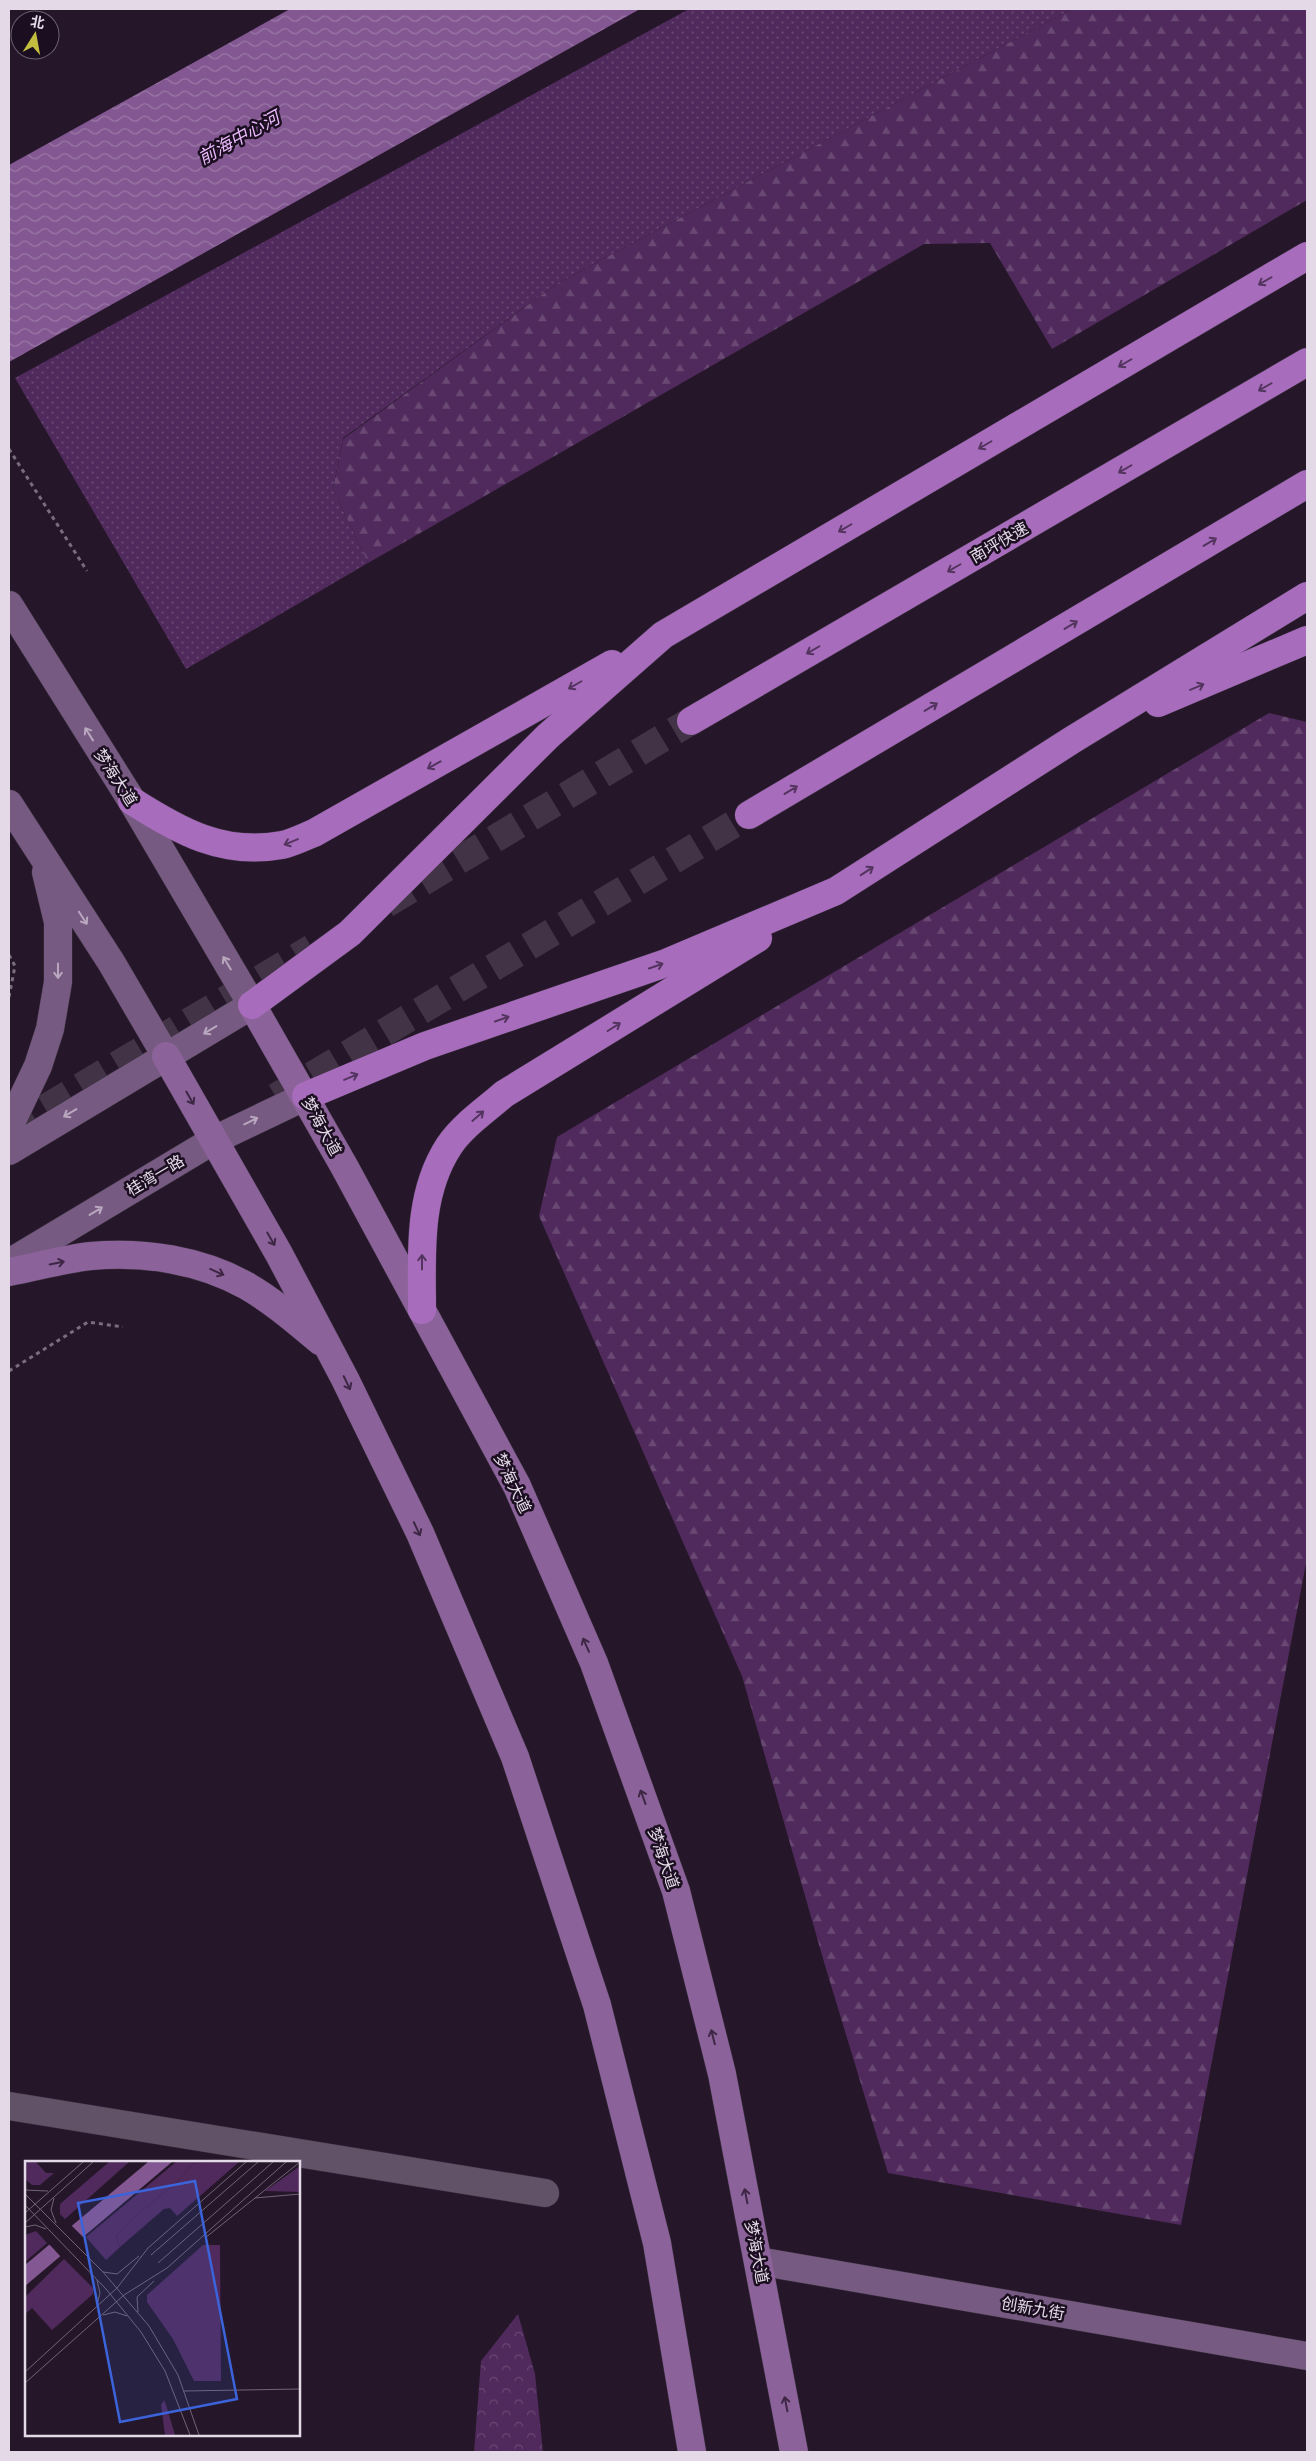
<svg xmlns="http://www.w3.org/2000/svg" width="1316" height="2461" font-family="'Sofia Sans Condensed','Noto Sans SC',sans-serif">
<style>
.grass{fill:url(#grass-dots)}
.forest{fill:url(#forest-firs)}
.park{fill:url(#park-crowns)}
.water{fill:url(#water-waves)}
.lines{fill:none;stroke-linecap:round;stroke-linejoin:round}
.primary-tunnel{stroke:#423446;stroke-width:28;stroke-dasharray:28 14;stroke-linecap:butt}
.street-casing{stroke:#3c3241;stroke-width:29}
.secondary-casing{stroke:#3c3241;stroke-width:29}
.primary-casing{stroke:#3c3241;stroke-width:29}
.highway-casing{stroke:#3c3241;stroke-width:29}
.path{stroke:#7a6d7d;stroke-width:3;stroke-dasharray:4 4;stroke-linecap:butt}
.street{stroke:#625268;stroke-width:28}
.secondary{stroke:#775a81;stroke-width:28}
.primary{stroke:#8c629a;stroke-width:28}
.highway{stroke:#a86cbc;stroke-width:28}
.oneway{stroke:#53345e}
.oneway2{stroke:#b8a7be}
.oneway3{stroke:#3d2745}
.labels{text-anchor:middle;stroke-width:5;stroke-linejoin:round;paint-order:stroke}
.street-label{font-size:16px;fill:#e4dae7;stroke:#1b0e20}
.water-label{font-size:18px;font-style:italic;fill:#e9b8fa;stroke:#1b0e20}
.inset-road{fill:none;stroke:#716575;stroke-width:1}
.view{fill:#3b63da;fill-opacity:0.15;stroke:#3b63da;stroke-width:2.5}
.inset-edge{fill:none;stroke:#e4dae7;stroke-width:2.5}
</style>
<defs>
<pattern id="grass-dots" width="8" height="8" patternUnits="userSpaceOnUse" patternTransform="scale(1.25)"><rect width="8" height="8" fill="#502a5c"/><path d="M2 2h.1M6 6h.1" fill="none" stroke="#694873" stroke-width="1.8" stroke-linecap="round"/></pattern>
<pattern id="forest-firs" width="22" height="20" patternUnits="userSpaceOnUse" patternTransform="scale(1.25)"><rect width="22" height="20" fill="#502a5c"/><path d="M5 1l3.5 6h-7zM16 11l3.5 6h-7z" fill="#694873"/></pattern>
<pattern id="park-crowns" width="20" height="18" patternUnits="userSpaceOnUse" patternTransform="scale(1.25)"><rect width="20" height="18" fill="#502a5c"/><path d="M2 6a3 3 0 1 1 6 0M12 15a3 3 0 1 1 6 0" fill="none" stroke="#694873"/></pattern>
<pattern id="water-waves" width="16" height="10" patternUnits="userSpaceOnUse" patternTransform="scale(1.25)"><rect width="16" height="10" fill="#835892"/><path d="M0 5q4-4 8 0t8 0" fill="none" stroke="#9a77a6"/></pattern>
</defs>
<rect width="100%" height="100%" fill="#251729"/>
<!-- grass -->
<polygon class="grass" points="689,9 1072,9 558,283 343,438 333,489 368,563 186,669 15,378"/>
<!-- forest -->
<g class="forest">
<polygon points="1072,9 1307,9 1307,200 1052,349 990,243 924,244 368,563 333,489 343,439 558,283"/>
<polygon points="1269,713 1307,722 1307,1558 1181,2225 888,2173 824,1962 742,1676 539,1216 557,1137"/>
</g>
<!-- park -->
<polygon class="park" points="518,2314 535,2374 543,2452 474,2452 481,2361"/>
<!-- water -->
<polygon class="water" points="290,9 640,9 9,362 9,165"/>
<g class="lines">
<!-- primary-tunnel -->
<g class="primary-tunnel">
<polyline points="386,904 691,721"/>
<polyline points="276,1097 749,815"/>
<polyline points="9,1130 312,948"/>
</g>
<defs>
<polyline id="street" points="9,2106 545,2193"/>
<g id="secondary">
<polyline points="9,605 132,801 252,1005 9,1151"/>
<polyline points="9,804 111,962 166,1056"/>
<polyline points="9,1127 38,1066 50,1029 58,982 58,922 46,872"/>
<polyline points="9,1263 214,1140 306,1096"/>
<polyline points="758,2261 1307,2356"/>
</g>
<g id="primary">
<polyline points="252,1005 344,1166 517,1486 594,1663 676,1891 722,2074 794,2452"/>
<polyline points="166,1056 279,1254 345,1379 420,1533 515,1757 597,2005 657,2243 692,2452"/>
<path d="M9,1272C36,1267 64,1259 91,1256C143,1251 201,1260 247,1286C273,1301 296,1321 320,1341"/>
</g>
<g id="highway">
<polyline points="1158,703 1307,640"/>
<polyline points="691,721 1307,362"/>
<path d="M132,801C179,831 223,856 282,845C292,843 304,837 314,833L612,664"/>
<polyline points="749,815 1307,484"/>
<polyline points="252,1005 350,933 548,736 663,635 1307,256"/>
<polyline points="306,1096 425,1046 666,963 836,891 1072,740 1307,596"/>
<path d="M422,1310C422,1255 417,1195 449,1146C462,1126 486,1110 504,1094L758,938"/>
</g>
</defs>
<!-- street casing -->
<use href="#street" class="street-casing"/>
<!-- secondary casing -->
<use href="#secondary" class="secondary-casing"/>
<!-- primary casing -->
<use href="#primary" class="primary-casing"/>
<!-- highway casing -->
<use href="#highway" class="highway-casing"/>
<!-- path -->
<g class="path">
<polyline points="9,449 87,571"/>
<polyline points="9,955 15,966 9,997"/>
<polyline points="9,1371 88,1322 123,1327"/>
</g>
<!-- street -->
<use href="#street" class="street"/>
<!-- secondary -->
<use href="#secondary" class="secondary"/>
<!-- primary -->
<use href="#primary" class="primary"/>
<!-- highway -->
<use href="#highway" class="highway"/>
</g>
<!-- one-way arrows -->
<defs><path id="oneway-shaft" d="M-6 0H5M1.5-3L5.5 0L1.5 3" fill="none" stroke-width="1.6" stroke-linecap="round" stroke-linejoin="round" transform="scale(1.25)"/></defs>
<g class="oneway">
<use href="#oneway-shaft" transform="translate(1265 281) rotate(150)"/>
<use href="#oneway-shaft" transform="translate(1125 363) rotate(150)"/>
<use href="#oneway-shaft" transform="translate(1265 387) rotate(150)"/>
<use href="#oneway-shaft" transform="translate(985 445) rotate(150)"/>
<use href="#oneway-shaft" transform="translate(1125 469) rotate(150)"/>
<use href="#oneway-shaft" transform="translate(845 528) rotate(150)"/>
<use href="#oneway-shaft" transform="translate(1210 542) rotate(-31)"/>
<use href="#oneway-shaft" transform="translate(954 568) rotate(150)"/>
<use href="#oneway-shaft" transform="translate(1071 625) rotate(-31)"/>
<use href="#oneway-shaft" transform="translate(813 650) rotate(150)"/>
<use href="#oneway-shaft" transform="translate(575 685) rotate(150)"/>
<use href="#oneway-shaft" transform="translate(1197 687) rotate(-23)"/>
<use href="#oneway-shaft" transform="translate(931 707) rotate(-31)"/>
<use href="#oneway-shaft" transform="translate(434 765) rotate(151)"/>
<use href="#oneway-shaft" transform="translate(791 790) rotate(-31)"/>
<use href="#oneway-shaft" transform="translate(291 842) rotate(158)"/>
<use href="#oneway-shaft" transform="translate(867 871) rotate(-33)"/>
<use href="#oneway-shaft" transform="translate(656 966) rotate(-19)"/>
<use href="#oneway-shaft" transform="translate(502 1019) rotate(-19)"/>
<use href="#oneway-shaft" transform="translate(614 1027) rotate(-32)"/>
<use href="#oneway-shaft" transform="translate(351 1077) rotate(-23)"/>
<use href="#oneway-shaft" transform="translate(478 1116) rotate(-41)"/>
<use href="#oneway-shaft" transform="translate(422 1262) rotate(-90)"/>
</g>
<g class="oneway2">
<use href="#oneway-shaft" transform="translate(89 734) rotate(-122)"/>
<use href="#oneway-shaft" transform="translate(83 918) rotate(57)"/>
<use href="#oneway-shaft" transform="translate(227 963) rotate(-121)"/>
<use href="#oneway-shaft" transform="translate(58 971) rotate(90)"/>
<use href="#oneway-shaft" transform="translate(210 1030) rotate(149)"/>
<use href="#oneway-shaft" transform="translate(70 1113) rotate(149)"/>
<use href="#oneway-shaft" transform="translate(251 1121) rotate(-26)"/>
<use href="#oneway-shaft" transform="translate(96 1211) rotate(-31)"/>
</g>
<g class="oneway3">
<use href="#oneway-shaft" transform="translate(190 1098) rotate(60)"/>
<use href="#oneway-shaft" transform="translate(271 1239) rotate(60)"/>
<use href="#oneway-shaft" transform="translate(57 1263) rotate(-11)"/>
<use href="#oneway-shaft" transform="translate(217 1272) rotate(24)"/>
<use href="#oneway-shaft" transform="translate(347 1383) rotate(64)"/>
<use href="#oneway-shaft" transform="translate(417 1529) rotate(65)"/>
<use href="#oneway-shaft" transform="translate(586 1645) rotate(-114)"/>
<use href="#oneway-shaft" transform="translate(643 1797) rotate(-110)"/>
<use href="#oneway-shaft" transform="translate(713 2037) rotate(-104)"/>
<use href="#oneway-shaft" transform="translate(746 2196) rotate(-101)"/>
<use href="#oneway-shaft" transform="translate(786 2404) rotate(-101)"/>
</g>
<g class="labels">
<!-- street labels -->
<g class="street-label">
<text transform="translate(999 542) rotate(-30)" y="6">南坪快速</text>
<text transform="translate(116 777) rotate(57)" y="6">梦海大道</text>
<text transform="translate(322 1126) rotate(61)" y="6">梦海大道</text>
<text transform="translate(155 1175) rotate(-31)" y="6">桂湾一路</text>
<text transform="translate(513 1483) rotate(64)" y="6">梦海大道</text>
<text transform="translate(664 1858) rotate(71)" y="6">梦海大道</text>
<text transform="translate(757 2252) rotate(79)" y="6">梦海大道</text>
<text transform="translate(1033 2308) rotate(10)" y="6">创新九街</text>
</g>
<!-- water labels -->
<g class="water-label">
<text transform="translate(239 138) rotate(-29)" y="6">前海中心河</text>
</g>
</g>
<!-- overview -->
<g transform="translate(25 2161)">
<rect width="275" height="275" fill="#251729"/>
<path d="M84,1H104L40,58L35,53V43ZM151,1H178L168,3L153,20L107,58L91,75L95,86L81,99L61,76ZM11,70L22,82L0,101V74ZM39,98L68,127V133L27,169L7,147L0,153V136Z" fill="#502a5c"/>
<path d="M178,1H214L152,55L145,47L139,48L95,86L91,75L107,58L153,20L168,3ZM275,5V31L240,30ZM178,84H195L196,220H169L148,178L122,141V134Z" fill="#502a5c"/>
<path d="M0,1H11L21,12H29L15,24H7L0,18ZM139,239L141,244L150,274H140L136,244Z" fill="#502a5c"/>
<path d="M123,1H147L0,125V104Z" fill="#835892"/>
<path d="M45,63L60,78L37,97L23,82Z" fill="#251729"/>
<path class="inset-road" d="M0,29L23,30M0,33L78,111L124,165L153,214L174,274M29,37L26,49L31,62M230,37L275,33M0,44L81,128L116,171L140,210L165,274M0,52L58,1M0,62L68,1M0,66L10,64L21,68M180,77L275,1M126,94L233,1M133,102L248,1M78,111L92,113L114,95M72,119L75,132L72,144M92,127L123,87L221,1M99,134L142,107L261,1M113,151L112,136L129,120M78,154L90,151L102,155M0,211L92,127M0,222L99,134M159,230L275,228"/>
<path class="view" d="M170,20L212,238L95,261L53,42Z"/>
<rect width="275" height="275" class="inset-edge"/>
</g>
<!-- border -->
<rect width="1316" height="2461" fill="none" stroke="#e4dae7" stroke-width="20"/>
<!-- north arrow -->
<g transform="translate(35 35) rotate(11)"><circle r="24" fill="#1b0e20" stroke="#6b6070"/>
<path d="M0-4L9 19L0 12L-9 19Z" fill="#c2bd3f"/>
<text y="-8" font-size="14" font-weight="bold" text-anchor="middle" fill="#e4dae7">北</text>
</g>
</svg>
